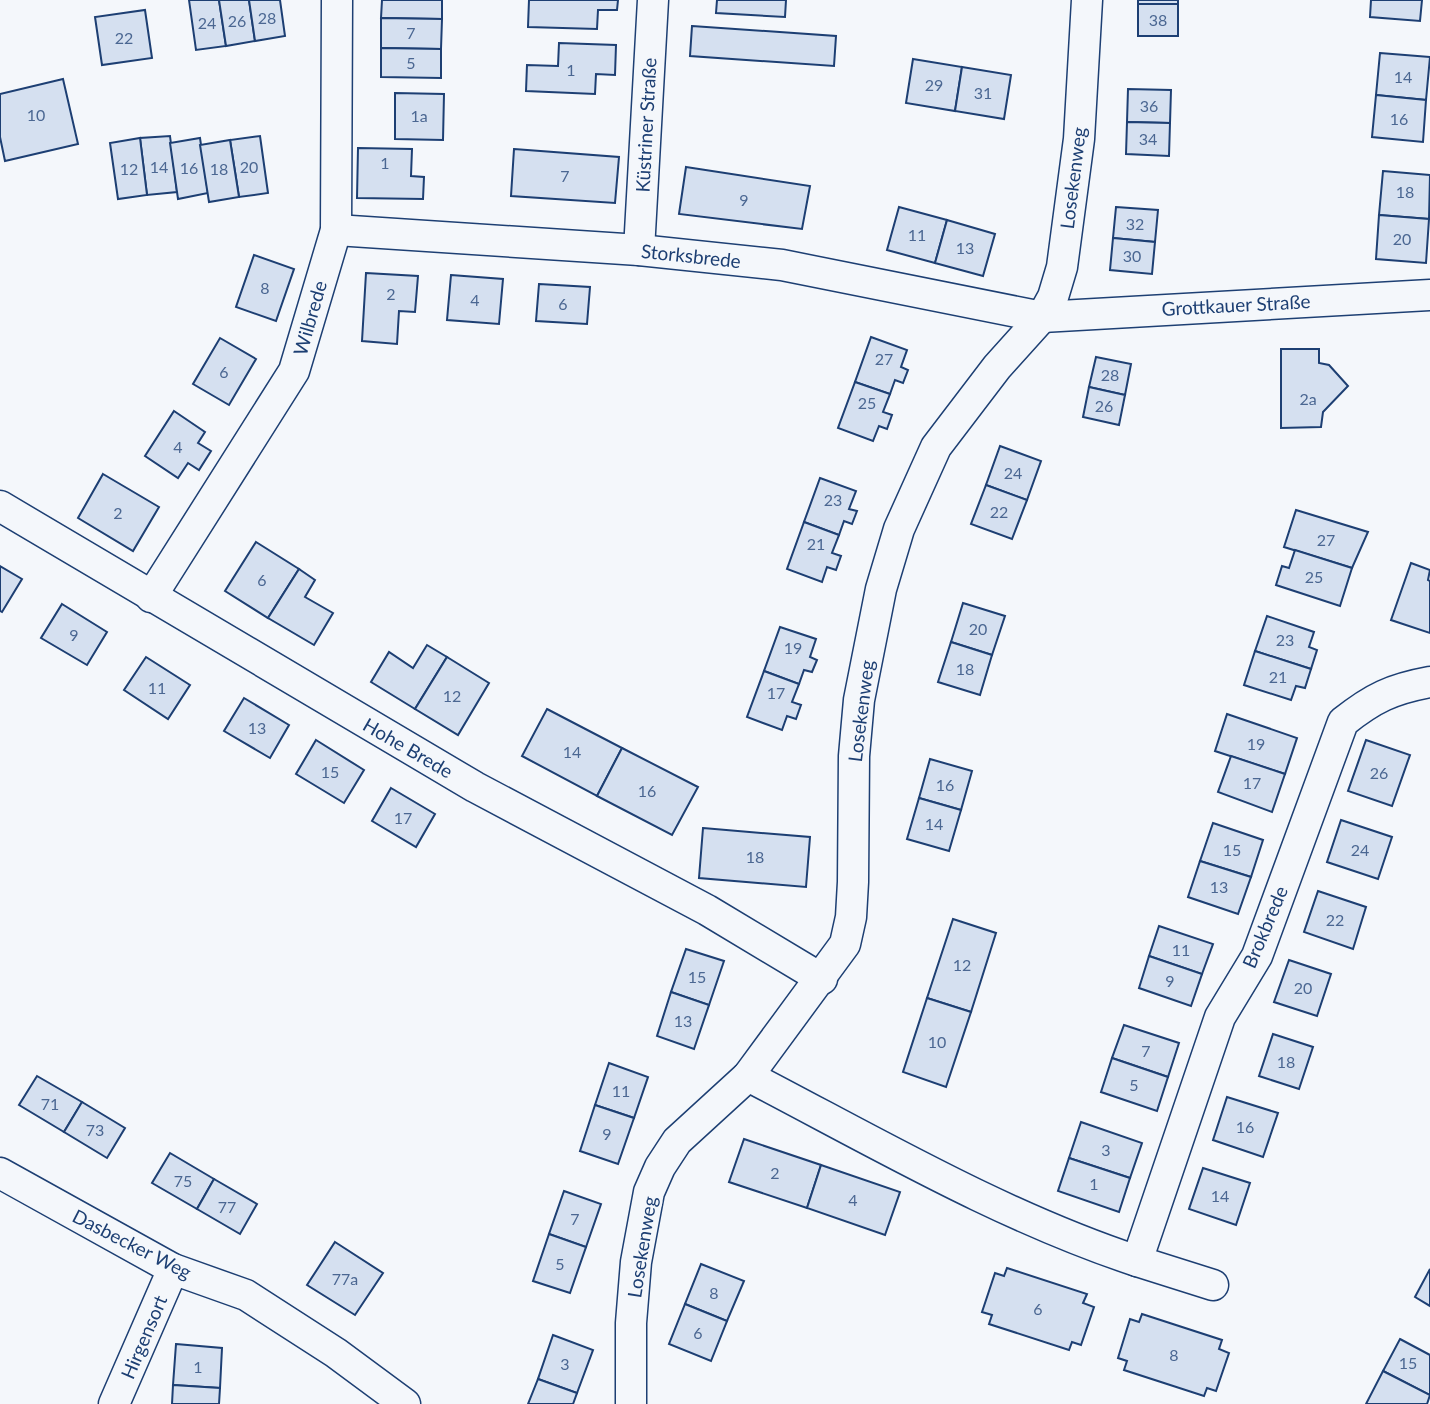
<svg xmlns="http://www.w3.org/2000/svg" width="1430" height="1404" font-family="Lato,sans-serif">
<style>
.building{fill:#d5e0f0;stroke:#1d3f73;stroke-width:2}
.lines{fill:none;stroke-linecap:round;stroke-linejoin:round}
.street-casing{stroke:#1d3f73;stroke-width:33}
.street{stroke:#f4f7fb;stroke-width:30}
.labels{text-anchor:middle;stroke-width:5;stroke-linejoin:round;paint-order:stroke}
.number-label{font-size:16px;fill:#4b6792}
.street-label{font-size:19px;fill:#1d3f73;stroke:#f4f7fb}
</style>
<rect width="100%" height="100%" fill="#f4f7fb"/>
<!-- building -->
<g class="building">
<polygon points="189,0 219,0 226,46 196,50"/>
<polygon points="219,0 249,0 255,41 226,46"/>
<polygon points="249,0 280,0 285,36 255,41"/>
<polygon points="382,0 442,0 442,19 381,18"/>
<polygon points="529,0 618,0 617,10 598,10 597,29 528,27"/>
<polygon points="717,0 786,0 785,17 716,13"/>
<rect x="1138" y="0" width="40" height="4"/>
<polygon points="1371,0 1422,0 1420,21 1370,17"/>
<rect x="1138" y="4" width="40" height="32"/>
<polygon points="145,10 152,58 102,65 95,17"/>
<polygon points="381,18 442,19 441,49 381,48"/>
<polygon points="692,26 836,36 834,66 690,56"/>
<polygon points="559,43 616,45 615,75 596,74 595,94 526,91 527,65 558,66"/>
<polygon points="381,48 441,49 441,78 381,77"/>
<polygon points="1380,53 1430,57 1426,100 1376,95"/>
<polygon points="913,59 962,67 955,111 906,103"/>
<polygon points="962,67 1011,75 1004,119 955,111"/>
<polygon points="63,79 78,144 5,161 0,137 0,94"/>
<polygon points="1128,89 1171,90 1170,123 1127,122"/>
<polygon points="395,93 444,94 443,140 395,139"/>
<polygon points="1376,95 1426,100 1423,142 1372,137"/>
<polygon points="1127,122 1170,123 1169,156 1126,154"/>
<polygon points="170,136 177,192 147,195 140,138"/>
<polygon points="260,136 268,193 239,197 230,140"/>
<polygon points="140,138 147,195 118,199 110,143"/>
<polygon points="200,138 208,193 178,199 170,143"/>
<polygon points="230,140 239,197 209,202 200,145"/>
<polygon points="358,148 412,149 411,176 424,177 423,199 357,198"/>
<polygon points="514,149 619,157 615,203 511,196"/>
<polygon points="686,167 810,186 802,229 679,214"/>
<polygon points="1383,171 1430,175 1429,219 1379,215"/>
<polygon points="899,207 947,220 935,263 887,250"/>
<polygon points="1116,207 1158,210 1155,242 1113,238"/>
<polygon points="1379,215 1429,219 1426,263 1376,259"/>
<polygon points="947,220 995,234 983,276 935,263"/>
<polygon points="1113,238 1155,242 1152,274 1110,270"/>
<polygon points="254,255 294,269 276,321 236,307"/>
<polygon points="366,273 418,276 415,312 399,311 397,344 362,341"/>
<polygon points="451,275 503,279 499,324 447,320"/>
<polygon points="539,284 590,287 587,324 536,321"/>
<polygon points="871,337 907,350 901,367 908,370 903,383 895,380 890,394 855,382"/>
<polygon points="220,338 256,359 229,405 193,384"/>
<polygon points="1281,349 1319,349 1319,363 1329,365 1348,386 1323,412 1321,427 1281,428"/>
<polygon points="1096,357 1131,364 1125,395 1089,387"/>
<polygon points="855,382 890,394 883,412 892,415 887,429 879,426 873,441 838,428"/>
<polygon points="1089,387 1125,395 1119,425 1083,417"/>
<polygon points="174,411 205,432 198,443 211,451 199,470 188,463 178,478 145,456"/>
<polygon points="1000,446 1041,461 1027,500 986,485"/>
<polygon points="103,474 159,507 133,551 78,518"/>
<polygon points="820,478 856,491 849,509 857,511 852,524 844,521 839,535 804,522"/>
<polygon points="986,485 1027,500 1012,539 971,524"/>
<polygon points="1296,510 1368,532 1352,568 1284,547"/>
<polygon points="804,522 839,535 832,553 841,556 836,570 827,567 822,582 787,569"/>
<polygon points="256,542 299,569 268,618 225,591"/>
<polygon points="1295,550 1352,568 1340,606 1276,585 1282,566 1289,568"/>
<polygon points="1411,563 1430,570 1428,580 1430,581 1430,633 1391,620"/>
<polygon points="0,566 22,579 2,612 0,611"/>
<polygon points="299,569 315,580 305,597 333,613 314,645 268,618"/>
<polygon points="963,603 1005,616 992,655 951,642"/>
<polygon points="62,604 107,632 87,665 41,638"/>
<polygon points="1267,616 1314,632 1309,647 1317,650 1311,669 1255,651"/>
<polygon points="780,627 816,639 810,657 817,660 812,672 804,670 799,684 764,671"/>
<polygon points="951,642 992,655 980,695 938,682"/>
<polygon points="427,645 447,657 415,709 371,682 389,652 413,668"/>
<polygon points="1255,651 1311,669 1305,688 1296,686 1291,700 1244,685"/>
<polygon points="146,657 190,685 168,719 124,690"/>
<polygon points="447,657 489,683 458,735 415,709"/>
<polygon points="764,671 799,684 792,702 801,705 796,719 787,716 782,730 747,717"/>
<polygon points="244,698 289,725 270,758 224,731"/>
<polygon points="547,709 622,748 597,796 522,756"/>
<polygon points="1227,714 1297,738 1285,774 1215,751"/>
<polygon points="316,740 364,770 344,803 296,774"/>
<polygon points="1366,740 1410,755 1392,806 1348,791"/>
<polygon points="622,748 698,787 672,835 597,796"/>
<polygon points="1231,756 1285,774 1272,812 1218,792"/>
<polygon points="930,759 972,771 961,810 919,798"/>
<polygon points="391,788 435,814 416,847 372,821"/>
<polygon points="919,798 961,810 949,851 907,839"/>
<polygon points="1341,820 1392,837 1378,879 1327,862"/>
<polygon points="1213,823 1263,840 1251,877 1200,861"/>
<polygon points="703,828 810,837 806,887 699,878"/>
<polygon points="1200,861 1251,877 1238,914 1188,897"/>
<polygon points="1318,891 1366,907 1353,949 1304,932"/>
<polygon points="953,919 996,933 971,1012 927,998"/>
<polygon points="1159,926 1213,944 1202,974 1149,956"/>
<polygon points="686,949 724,961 709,1005 671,992"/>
<polygon points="1149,956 1202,974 1191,1006 1139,988"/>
<polygon points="1289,960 1331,974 1317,1016 1274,1002"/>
<polygon points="671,992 709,1005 694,1049 657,1036"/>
<polygon points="927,998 971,1012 946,1087 903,1072"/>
<polygon points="1124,1025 1179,1043 1168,1077 1112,1058"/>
<polygon points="1273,1034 1313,1047 1299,1089 1259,1076"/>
<polygon points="1112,1058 1168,1077 1157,1111 1101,1092"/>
<polygon points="609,1063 648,1077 634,1118 595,1105"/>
<polygon points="37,1076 82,1102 64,1132 19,1105"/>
<polygon points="1227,1097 1278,1113 1263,1157 1213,1140"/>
<polygon points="82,1102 125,1128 107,1158 64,1132"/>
<polygon points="595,1105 634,1118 618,1164 580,1151"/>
<polygon points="1081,1122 1142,1143 1130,1178 1069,1158"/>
<polygon points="744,1139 821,1165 807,1208 729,1182"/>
<polygon points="170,1153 214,1179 197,1209 152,1183"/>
<polygon points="1069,1158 1130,1178 1119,1212 1058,1191"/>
<polygon points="821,1165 900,1192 885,1235 807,1208"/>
<polygon points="1203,1168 1250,1183 1236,1225 1189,1209"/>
<polygon points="214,1179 257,1204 240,1234 197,1209"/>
<polygon points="564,1191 601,1204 586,1247 549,1234"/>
<polygon points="549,1234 586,1247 570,1293 533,1281"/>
<polygon points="335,1242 383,1273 355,1315 307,1285"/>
<polygon points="701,1264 744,1281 727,1321 685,1304"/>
<polygon points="1007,1268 1087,1294 1083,1303 1094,1307 1081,1345 1072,1342 1069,1350 989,1324 992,1315 982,1312 995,1273 1004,1276"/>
<polygon points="1430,1269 1430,1306 1415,1297"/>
<polygon points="685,1304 727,1321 711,1361 669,1344"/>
<polygon points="1142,1314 1222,1340 1219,1349 1229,1353 1216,1391 1207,1388 1204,1396 1124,1370 1127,1361 1118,1358 1130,1319 1139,1322"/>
<polygon points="553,1335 593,1350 577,1393 538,1379"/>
<polygon points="1400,1339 1430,1355 1430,1395 1383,1371"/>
<polygon points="176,1344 222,1348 220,1388 173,1385"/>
<polygon points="1383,1371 1430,1395 1427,1404 1366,1404"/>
<polygon points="538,1379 577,1393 573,1404 528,1404"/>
<polygon points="173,1385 220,1388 219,1404 172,1404"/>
</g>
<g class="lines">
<defs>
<g id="street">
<polyline points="336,230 639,250 782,265 1042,317 1430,295"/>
<polyline points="639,250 653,0"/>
<polyline points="0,506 475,787 707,910 822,979"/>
<polyline points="151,597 294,371 336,230 337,0"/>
<path d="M748,1076C875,1142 1001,1216 1137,1261L1220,1017L1257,956L1343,722C1373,698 1392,689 1430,682"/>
<polyline points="0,1173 173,1269 246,1295 336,1353 405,1404"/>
<polyline points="1137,1261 1213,1285"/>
<polyline points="114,1404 173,1269"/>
<polyline points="631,1404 631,1323 636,1262 649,1192 660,1167 677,1141 748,1076 845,944 851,917 853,882 854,756 859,700 881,589 899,529 936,447 997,367 1042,317 1053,297 1062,267 1079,139 1087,0"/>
</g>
</defs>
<!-- street casing -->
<use href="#street" class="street-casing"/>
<!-- street -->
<use href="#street" class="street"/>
</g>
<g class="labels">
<!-- number labels -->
<g class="number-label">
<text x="267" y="24">28</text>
<text x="1158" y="26">38</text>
<text x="237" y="27">26</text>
<text x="207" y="29">24</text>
<text x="411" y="39">7</text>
<text x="124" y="44">22</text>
<text x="411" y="69">5</text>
<text x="571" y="76">1</text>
<text x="1403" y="83">14</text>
<text x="934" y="91">29</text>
<text x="983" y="99">31</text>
<text x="1149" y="112">36</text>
<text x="36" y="121">10</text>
<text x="419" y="122">1a</text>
<text x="1399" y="125">16</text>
<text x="1148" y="145">34</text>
<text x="385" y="169">1</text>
<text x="159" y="173">14</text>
<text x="249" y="173">20</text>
<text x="189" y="174">16</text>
<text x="129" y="175">12</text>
<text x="219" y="175">18</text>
<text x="565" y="182">7</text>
<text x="1405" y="198">18</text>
<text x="744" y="206">9</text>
<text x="1135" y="230">32</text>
<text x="917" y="241">11</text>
<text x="1402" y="245">20</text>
<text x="965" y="254">13</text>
<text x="1132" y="262">30</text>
<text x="265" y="294">8</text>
<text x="391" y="300">2</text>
<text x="475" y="306">4</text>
<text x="563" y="310">6</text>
<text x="884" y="365">27</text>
<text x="224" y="378">6</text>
<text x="1110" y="381">28</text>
<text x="1308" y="405">2a</text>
<text x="867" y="409">25</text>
<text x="1104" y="412">26</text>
<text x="178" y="453">4</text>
<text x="1013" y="479">24</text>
<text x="833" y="506">23</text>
<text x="999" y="518">22</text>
<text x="118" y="519">2</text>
<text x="1326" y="546">27</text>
<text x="816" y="550">21</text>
<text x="1314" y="583">25</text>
<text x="262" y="586">6</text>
<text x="978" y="635">20</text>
<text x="74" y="641">9</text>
<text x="1285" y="646">23</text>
<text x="793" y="654">19</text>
<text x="965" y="675">18</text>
<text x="1278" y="683">21</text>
<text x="157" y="694">11</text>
<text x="776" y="699">17</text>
<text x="452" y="702">12</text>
<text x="257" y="734">13</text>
<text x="1256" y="750">19</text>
<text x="572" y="758">14</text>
<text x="330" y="778">15</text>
<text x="1379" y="779">26</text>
<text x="1252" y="789">17</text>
<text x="945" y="791">16</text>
<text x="647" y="797">16</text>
<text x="403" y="824">17</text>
<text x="934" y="830">14</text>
<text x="1232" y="856">15</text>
<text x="1360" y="856">24</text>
<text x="755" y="863">18</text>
<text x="1219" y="893">13</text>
<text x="1335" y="926">22</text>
<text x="1181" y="956">11</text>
<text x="962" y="971">12</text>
<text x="697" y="983">15</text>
<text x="1170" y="987">9</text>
<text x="1303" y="994">20</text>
<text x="683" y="1027">13</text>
<text x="937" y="1048">10</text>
<text x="1146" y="1057">7</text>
<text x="1286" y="1068">18</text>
<text x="1134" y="1091">5</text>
<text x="621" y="1097">11</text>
<text x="50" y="1110">71</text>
<text x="1245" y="1133">16</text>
<text x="95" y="1136">73</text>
<text x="607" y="1140">9</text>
<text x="1106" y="1156">3</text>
<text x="775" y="1179">2</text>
<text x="183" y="1187">75</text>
<text x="1094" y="1190">1</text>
<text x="1220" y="1202">14</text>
<text x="853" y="1206">4</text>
<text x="227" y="1213">77</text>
<text x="575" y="1225">7</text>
<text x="560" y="1270">5</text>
<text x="345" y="1285">77a</text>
<text x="714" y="1299">8</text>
<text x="1038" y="1315">6</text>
<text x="698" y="1339">6</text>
<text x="1174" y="1361">8</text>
<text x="1408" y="1369">15</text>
<text x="565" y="1370">3</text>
<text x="198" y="1373">1</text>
</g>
<!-- street labels -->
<g class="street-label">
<text transform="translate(646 125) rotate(-87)" y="7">Küstriner Straße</text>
<text transform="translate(1073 178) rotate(-83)" y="7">Losekenweg</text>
<text transform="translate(691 256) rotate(6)" y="7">Storksbrede</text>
<text transform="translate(1236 305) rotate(-3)" y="7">Grottkauer Straße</text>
<text transform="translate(310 318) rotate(-74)" y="7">Wilbrede</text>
<text transform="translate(861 711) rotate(-83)" y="7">Losekenweg</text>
<text transform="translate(408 748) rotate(30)" y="7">Hohe Brede</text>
<text transform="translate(1265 927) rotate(-67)" y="7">Brokbrede</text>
<text transform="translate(132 1244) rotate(27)" y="7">Dasbecker Weg</text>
<text transform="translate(642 1247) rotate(-81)" y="7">Losekenweg</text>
<text transform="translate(144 1337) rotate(-67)" y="7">Hirgensort</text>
</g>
</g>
</svg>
